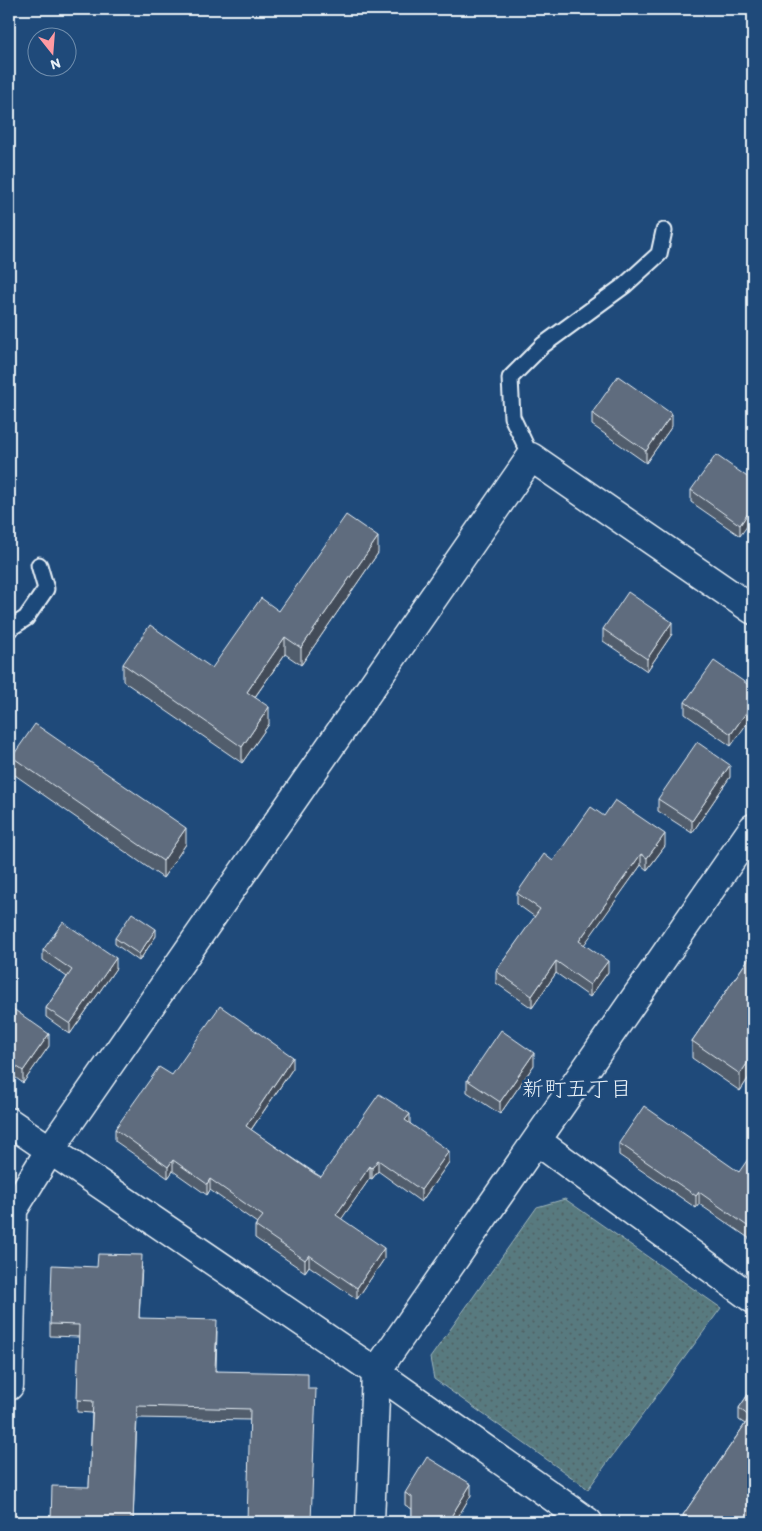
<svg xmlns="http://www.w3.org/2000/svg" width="762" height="1531" font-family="Itim,'Klee One',sans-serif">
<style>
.park{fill:url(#park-dots);stroke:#a0b6bc}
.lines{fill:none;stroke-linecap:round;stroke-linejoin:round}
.lane-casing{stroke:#e8f1f8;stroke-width:19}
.street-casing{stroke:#e8f1f8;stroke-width:31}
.lane{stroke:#1f4a7a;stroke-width:15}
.street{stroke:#1f4a7a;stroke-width:28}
.wall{fill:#515d6c;stroke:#e8f1f8}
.shaded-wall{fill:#424c58;stroke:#e8f1f8}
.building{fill:#5e6c7e;stroke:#e8f1f8}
.labels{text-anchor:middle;stroke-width:5;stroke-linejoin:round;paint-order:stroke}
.neighbourhood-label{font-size:22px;fill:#e8f1f8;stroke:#1f4a7a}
</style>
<defs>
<pattern id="park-dots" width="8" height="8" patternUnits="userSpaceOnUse" patternTransform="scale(1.25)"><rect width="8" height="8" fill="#597a7f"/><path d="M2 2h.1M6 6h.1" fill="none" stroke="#506164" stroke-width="1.8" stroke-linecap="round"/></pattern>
</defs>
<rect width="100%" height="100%" fill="#1f4a7a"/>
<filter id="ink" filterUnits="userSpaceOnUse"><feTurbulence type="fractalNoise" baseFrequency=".02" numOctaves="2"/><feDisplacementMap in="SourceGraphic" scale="10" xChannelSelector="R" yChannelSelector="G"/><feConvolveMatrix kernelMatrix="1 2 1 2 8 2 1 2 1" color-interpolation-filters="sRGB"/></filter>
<g filter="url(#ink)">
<!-- park -->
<polygon class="park" points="565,1199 721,1308 588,1489 434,1379 430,1358 537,1207"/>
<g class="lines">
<defs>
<g id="lane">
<polyline points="531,457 512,417 510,378 543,345 625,285 659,254 664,231"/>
<polyline points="9,629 26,618 46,589 39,565"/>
</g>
<g id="street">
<polyline points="9,1122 376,1372 588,1522"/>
<polyline points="537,1141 753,1299"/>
<polyline points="9,1386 13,1210 50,1150 531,457 753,610"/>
<polyline points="370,1522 376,1372 753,828"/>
</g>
</defs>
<!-- lane casing -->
<use href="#lane" class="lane-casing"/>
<!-- street casing -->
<use href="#street" class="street-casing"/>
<!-- lane -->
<use href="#lane" class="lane"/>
<!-- street -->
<use href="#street" class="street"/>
</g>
<!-- wall -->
<g class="wall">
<polygon points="592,413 672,426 646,463 592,425"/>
<polygon points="753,481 740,536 691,502 691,490"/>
<polygon points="378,553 301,665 285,654 255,697 269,724 242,763 123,681 123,664 212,668 279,611"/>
<polygon points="603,629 672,634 647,671 603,641"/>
<polygon points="753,688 731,746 685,714 685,702"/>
<polygon points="12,757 186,844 163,878 12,773"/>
<polygon points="730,777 692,833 658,811 658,799"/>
<polygon points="604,816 665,846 647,870 641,865 584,944 608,972 590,997 556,973 532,1008 496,983 496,971 535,917 517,904 517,893"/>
<polygon points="156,936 139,961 115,944 115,938"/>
<polygon points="43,950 116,968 70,1034 46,1017 46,1008 67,977 43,960"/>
<polygon points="753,952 753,1071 740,1091 692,1058 692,1041"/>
<polygon points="9,1006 49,1046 23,1083 9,1073"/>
<polygon points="534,1065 500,1114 467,1092 467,1080"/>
<polygon points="293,1068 251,1130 321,1177 410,1123 449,1162 421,1202 378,1171 372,1179 370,1178 341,1219 384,1259 357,1299 309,1266 305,1272 255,1238 255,1226 257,1223 210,1190 207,1195 173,1171 168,1178 115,1141 115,1129 172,1075"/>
<polygon points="619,1143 739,1172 753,1163 753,1241 699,1204 696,1208 619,1155"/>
<polygon points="97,1267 142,1267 139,1318 217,1331 216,1371 308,1389 316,1401 250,1420 137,1418 133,1522 51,1522 89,1487 92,1413 77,1412 79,1337 50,1336 50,1324"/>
<polygon points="753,1387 753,1522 683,1522 683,1515 745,1424 739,1420 739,1408"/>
<polygon points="405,1493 471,1495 455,1522 412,1522 412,1509 405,1505"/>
</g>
<!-- shaded-wall -->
<g class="shaded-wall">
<polygon points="672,414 672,426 646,463 646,451"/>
<polygon points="753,506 753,518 740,536 740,525"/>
<polygon points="378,537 378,553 301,665 301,648"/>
<polygon points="672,622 672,634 647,671 647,659"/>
<polygon points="285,637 285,654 247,708 247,692"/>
<polygon points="753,703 753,715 731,746 731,734"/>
<polygon points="269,707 269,724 242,763 242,747"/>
<polygon points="730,765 730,777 692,833 692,821"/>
<polygon points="186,828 186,844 163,878 163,861"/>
<polygon points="665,834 665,846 647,870 647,858"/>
<polygon points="641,854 641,865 579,952 579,941"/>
<polygon points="156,929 156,936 139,961 139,954"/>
<polygon points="116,958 116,968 70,1034 70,1024"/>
<polygon points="556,961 556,973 532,1008 532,996"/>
<polygon points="608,961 608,972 590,997 590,985"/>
<polygon points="49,1034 49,1046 23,1083 23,1071"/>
<polygon points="534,1053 534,1065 500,1114 500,1102"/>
<polygon points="753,1055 753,1071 740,1091 740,1074"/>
<polygon points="293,1057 293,1068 246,1137 246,1126"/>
<polygon points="410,1114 410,1126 405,1120"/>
<polygon points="449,1151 449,1162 421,1202 421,1190"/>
<polygon points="173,1160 173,1171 168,1178 168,1167"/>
<polygon points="378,1160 378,1171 372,1179 372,1168"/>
<polygon points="370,1166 370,1178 336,1227 336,1215"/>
<polygon points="210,1179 210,1190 207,1195 207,1184"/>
<polygon points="699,1192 699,1204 696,1208 696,1196"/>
<polygon points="384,1248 384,1259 357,1299 357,1288"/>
<polygon points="309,1255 309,1266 305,1272 305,1260"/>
<polygon points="471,1484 471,1495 455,1522 452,1522 452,1515"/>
</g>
<!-- building -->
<g class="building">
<polygon points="618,376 672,414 646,451 592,413"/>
<polygon points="716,455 753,481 753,506 740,525 691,490"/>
<polygon points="346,515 378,537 301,648 285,637 247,692 269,707 242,747 123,664 150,625 212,668 261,598 279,611"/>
<polygon points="628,592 672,622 647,659 603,629"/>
<polygon points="714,661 753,688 753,703 731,734 685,702"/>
<polygon points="35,724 186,828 163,861 12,757"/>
<polygon points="697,742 730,765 692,821 658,799"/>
<polygon points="615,800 665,834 647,858 641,854 579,941 608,961 590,985 556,961 532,996 496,971 540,909 517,893 544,854 553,861 591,807 604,816"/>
<polygon points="132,913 156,929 139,954 115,938"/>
<polygon points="63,922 116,958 70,1024 46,1008 72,970 43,950"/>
<polygon points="753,952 753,1055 740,1074 692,1041"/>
<polygon points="9,1006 49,1034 23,1071 9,1061"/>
<polygon points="220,1006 293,1057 246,1126 315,1174 321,1177 379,1094 410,1114 405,1120 449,1151 421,1190 378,1160 372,1168 370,1166 336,1215 384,1248 357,1288 309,1255 305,1260 255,1226 263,1216 210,1179 207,1184 173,1160 168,1167 115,1129 159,1067 172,1075"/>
<polygon points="501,1030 534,1053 500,1102 467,1080"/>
<polygon points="644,1106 739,1172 748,1159 753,1163 753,1230 699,1192 696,1196 619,1143"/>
<polygon points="98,1254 142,1255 139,1318 217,1320 215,1371 308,1373 308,1389 316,1389 311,1522 247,1522 250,1409 137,1406 133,1522 51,1522 52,1486 89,1487 93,1401 77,1400 79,1325 50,1324 52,1265 97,1267"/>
<polygon points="753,1387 753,1522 693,1522 683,1515 750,1417 739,1408"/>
<polygon points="427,1457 471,1484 452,1515 452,1522 412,1522 412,1497 405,1493"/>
</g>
</g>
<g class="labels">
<!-- neighbourhood labels -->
<g class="neighbourhood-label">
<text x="577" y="1096">新町五丁目</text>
</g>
</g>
<!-- margin -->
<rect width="762" height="1531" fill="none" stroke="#1f4a7a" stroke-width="30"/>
<rect x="15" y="15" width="732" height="1501" fill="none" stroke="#e8f1f8" stroke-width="2" filter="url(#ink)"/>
<!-- north arrow -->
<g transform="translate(52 52) rotate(163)"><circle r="24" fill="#1f4a7a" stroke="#6f8dac"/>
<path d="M0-4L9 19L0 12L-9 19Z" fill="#ff9aa2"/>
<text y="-8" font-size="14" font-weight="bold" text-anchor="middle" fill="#e8f1f8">N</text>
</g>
</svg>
